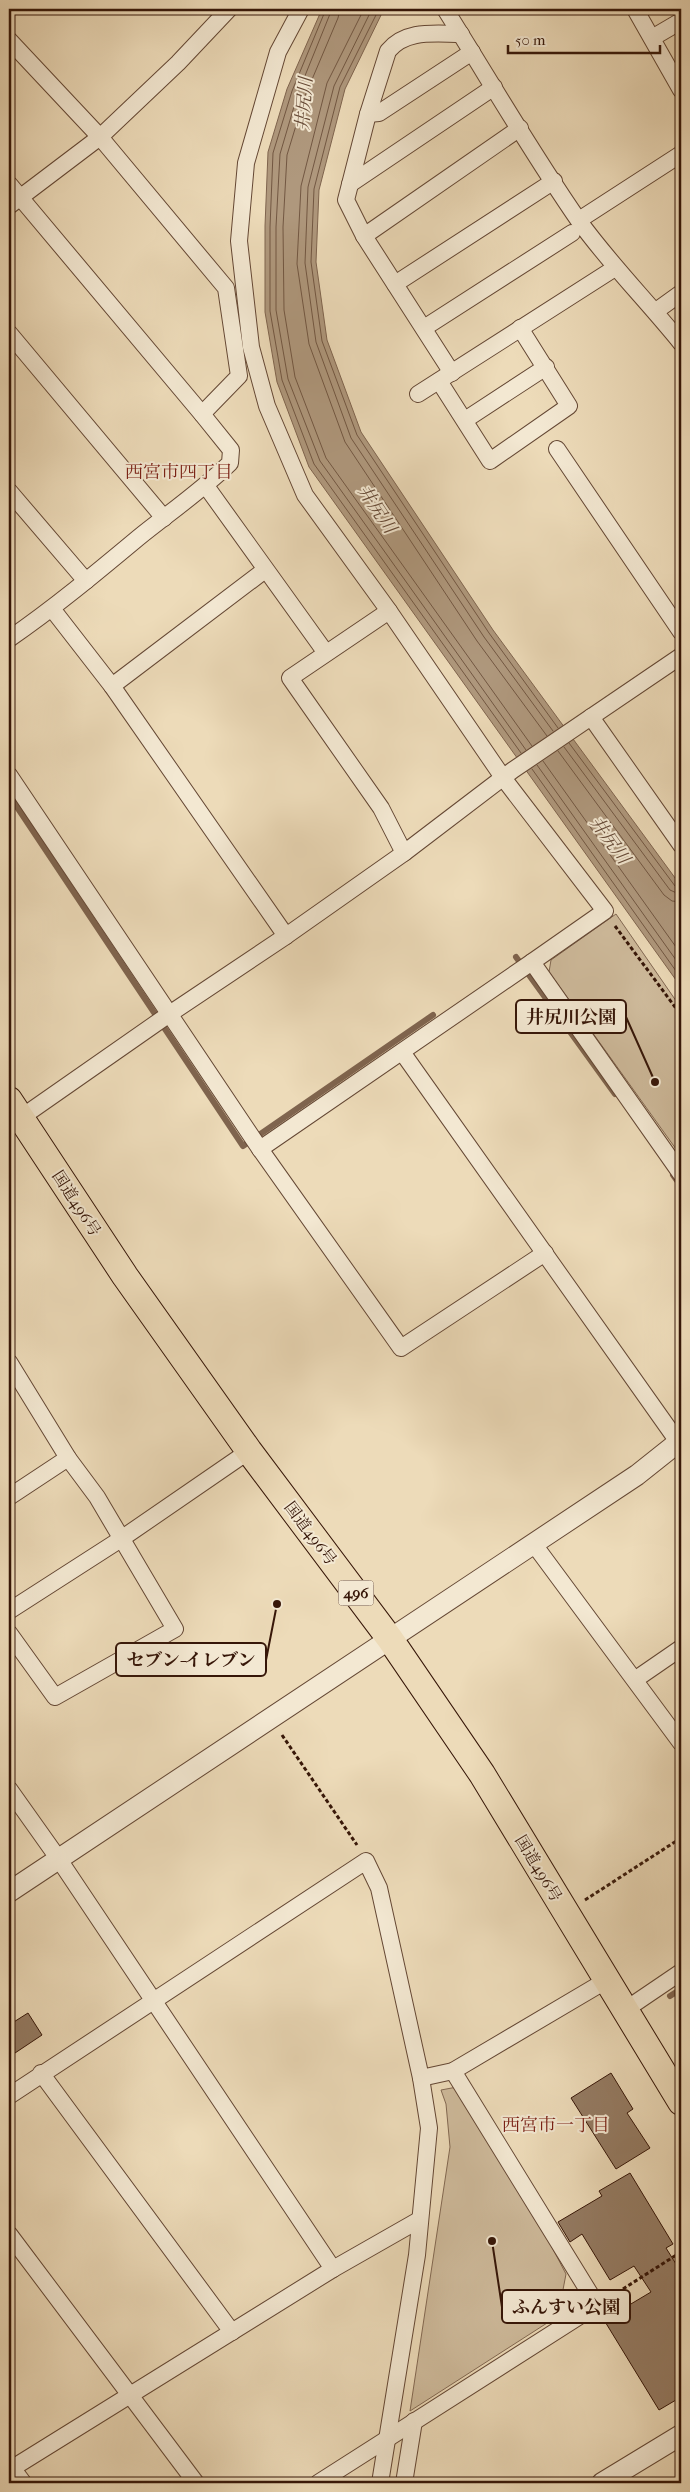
<svg xmlns="http://www.w3.org/2000/svg" width="690" height="2492" font-family="'IM FELL French Canon','Noto Serif JP',serif">
<style>
.green{fill:#ceba9b;stroke:#826852}
.water{fill:#af987d;stroke:#7f644e}
.lines{fill:none;stroke-linecap:round;stroke-linejoin:round}
.shore{stroke:#725742;stroke-width:1}
.stream{stroke:#7f644e;stroke-width:6}
.building{fill:#957c64;stroke:#361608}
.minor-casing{stroke:#644734;stroke-width:18}
.tertiary-casing{stroke:#644734;stroke-width:22}
.trunk-casing{stroke:#361608;stroke-width:28}
.path{stroke:#361608;stroke-width:3;stroke-dasharray:4 2.5;stroke-linecap:butt}
.minor{stroke:#f3e8d2;stroke-width:16}
.tertiary{stroke:#f3e8d2;stroke-width:20}
.trunk{stroke:#eddbb9;stroke-width:26}
.labels{text-anchor:middle;stroke-width:4;stroke-linejoin:round;paint-order:stroke}
.shield{fill:#f3e8d2;stroke:#6f5545;stroke-width:1}
.shield-label{font-size:15px;font-weight:bold;fill:#361608}
.street-label{font-size:16px;fill:#361608;stroke:#f3e8d2}
.water-label{font-size:18px;font-style:italic;fill:#664a37;stroke:#f3e8d2}
.neighbourhood-label{font-size:18px;fill:#7a1f14;stroke:#f3e8d2}
.leader{fill:none;stroke:#361608;stroke-width:2}
.callout-dot{fill:#361608;stroke:#f3e8d2;stroke-width:2}
.callout{fill:#f3e8d2;stroke:#361608;stroke-width:2}
.callout-label{font-size:18px;text-anchor:middle;font-weight:bold;fill:#361608}
</style>
<rect width="100%" height="100%" fill="#eddbb9"/>
<filter id="stains"><feTurbulence type="fractalNoise" baseFrequency=".004" numOctaves="4"/><feColorMatrix values="0 0 0 0 .2 0 0 0 0 .09 0 0 0 0 .02 0 0 0 .5 -.17"/></filter>
<radialGradient id="worn" r=".72"><stop offset=".6" stop-color="#630" stop-opacity="0"/><stop offset="1" stop-color="#630" stop-opacity=".3"/></radialGradient>
<!-- green -->
<g class="green">
<polygon points="616,914 681,1008 681,1156 549,972 551,960"/>
<polygon points="457,2087 532,2209 566,2274 558,2316 410,2411 450,2147 446,2104 441,2090"/>
</g>
<!-- water -->
<polygon class="water" points="322,9 384,9 345,89 319,190 316,262 327,340 361,432 493,630 681,886 681,987 309,467 277,382 265,312 265,226 268,152 287,89"/>
<g class="lines">
<!-- shore -->
<g class="shore">
<polyline points="326,9 292,91 273,153 270,227 270,311 282,380 314,464 521,753"/>
<polyline points="332,9 298,93 280,154 276,227 276,310 288,379 320,461 526,750"/>
<polyline points="340,9 338,18 305,96 287,155 283,227 284,310 295,377 326,458 532,746"/>
<polyline points="364,9 327,83 301,186 297,264 309,344 345,442 477,641 547,736"/>
<polyline points="372,9 334,86 308,187 305,263 316,342 351,438 484,637 553,731"/>
<polyline points="379,9 340,87 314,189 311,262 322,341 357,435 489,633 558,728"/>
<polyline points="569,743 675,886 681,889"/>
<polyline points="564,747 670,890 681,895"/>
<polyline points="558,751 664,895 672,901 681,902"/>
<polyline points="543,761 681,954"/>
<polyline points="537,765 681,967"/>
<polyline points="532,769 681,978"/>
</g>
<!-- stream -->
<g class="stream">
<polyline points="9,795 243,1146 433,1015"/>
<polyline points="516,957 615,1094"/>
<polyline points="673,1175 681,1186"/>
<polyline points="670,1996 681,1989"/>
</g>
</g>
<!-- building -->
<g class="building">
<polygon points="28,2013 42,2035 9,2057 9,2025"/>
<polygon points="611,2073 633,2109 627,2113 650,2148 616,2169 571,2098"/>
<polygon points="630,2173 673,2244 666,2248 681,2272 681,2397 659,2410 604,2320 651,2292 634,2266 610,2280 582,2234 570,2242 558,2222 602,2196 599,2191"/>
</g>
<g class="lines">
<defs>
<g id="minor">
<polyline points="301,9 278,52 246,163 239,241 251,347 267,406 305,495 389,611 504,779 605,911 532,962 681,1174"/>
<path d="M445,9C489,79 531,152 579,221C610,264 648,302 681,343"/>
<polyline points="635,9 681,90"/>
<polyline points="652,38 681,21"/>
<polyline points="9,40 100,137 226,288 239,376 202,414"/>
<polyline points="368,114 379,113 472,52"/>
<path d="M9,184L202,414L231,450L230,463C201,491 169,513 138,538C96,573 54,608 9,639"/>
<polyline points="350,184 494,87"/>
<polyline points="9,206 100,137 178,63 229,9"/>
<polyline points="579,220 681,154"/>
<polyline points="364,236 520,128"/>
<polyline points="395,284 554,181"/>
<polyline points="656,311 681,293"/>
<polyline points="424,328 572,233"/>
<polyline points="9,333 164,518"/>
<path d="M452,373L364,236L346,200L368,114L388,51C406,29 435,34 461,34"/>
<polyline points="439,381 490,461 569,406 520,328"/>
<polyline points="418,394 615,268"/>
<polyline points="465,420 546,367"/>
<polyline points="557,449 681,632"/>
<polyline points="206,486 326,653"/>
<polyline points="9,491 86,581"/>
<polyline points="53,610 112,686 286,936"/>
<polyline points="389,611 290,678 381,808 404,853"/>
<polyline points="112,686 265,570"/>
<polyline points="591,717 681,845"/>
<polyline points="9,775 260,1149 401,1348 545,1253"/>
<polyline points="402,1052 681,1446"/>
<polyline points="9,1126 168,1015 286,936 404,853 513,770 681,656"/>
<polyline points="260,1149 532,962"/>
<polyline points="9,1362 68,1458 97,1497 175,1629 55,1697 9,1633"/>
<polyline points="9,1497 68,1458"/>
<polyline points="533,1543 681,1743"/>
<polyline points="9,1611 121,1539 249,1451"/>
<polyline points="636,1679 681,1648"/>
<polyline points="9,1789 58,1858 333,2269"/>
<polyline points="625,2010 681,1972"/>
<polyline points="41,2073 232,2332"/>
<polyline points="9,2096 366,1861 379,1888 421,2078"/>
<polyline points="9,2234 196,2483"/>
<polyline points="11,2469 333,2269 419,2220"/>
<polyline points="318,2483 597,2305 453,2071"/>
<polyline points="380,2483 417,2255 429,2128 421,2078 453,2071 607,1980"/>
<polyline points="404,2483 414,2421"/>
</g>
<g id="tertiary">
<polyline points="9,1892 637,1475 681,1440"/>
<polyline points="9,2467 21,2483"/>
<polyline points="602,2483 681,2435"/>
</g>
<polyline id="trunk" points="9,1100 125,1276 249,1451 390,1639 482,1774 681,2102"/>
</defs>
<!-- minor casing -->
<use href="#minor" class="minor-casing"/>
<!-- tertiary casing -->
<use href="#tertiary" class="tertiary-casing"/>
<!-- trunk casing -->
<use href="#trunk" class="trunk-casing"/>
<!-- path -->
<g class="path">
<polyline points="615,926 681,1015"/>
<polyline points="282,1735 357,1845"/>
<polyline points="585,1900 681,1838"/>
<polyline points="612,2296 681,2252"/>
</g>
<!-- minor -->
<use href="#minor" class="minor"/>
<!-- tertiary -->
<use href="#tertiary" class="tertiary"/>
<!-- trunk -->
<use href="#trunk" class="trunk"/>
</g>
<g class="labels">
<!-- shield labels -->
<rect class="shield" x="338.5" y="1580.5" width="35" height="25" rx="4"/>
<g class="shield-label">
<text x="356" y="1598">496</text>
</g>
<!-- street labels -->
<g class="street-label">
<text transform="translate(77 1203) rotate(57)" y="6">国道496号</text>
<text transform="translate(311 1533) rotate(53)" y="6">国道496号</text>
<text transform="translate(539 1868) rotate(59)" y="6">国道496号</text>
</g>
<!-- water labels -->
<g class="water-label">
<text transform="translate(304 104) rotate(-86)" y="6">井尻川</text>
<text transform="translate(377 509) rotate(56)" y="6">井尻川</text>
<text transform="translate(610 840) rotate(54)" y="6">井尻川</text>
</g>
<!-- neighbourhood labels -->
<g class="neighbourhood-label">
<text x="179" y="478">西宮市四丁目</text>
<text x="556" y="2131">西宮市一丁目</text>
</g>
</g>
<!-- callouts -->
<path class="leader" d="M655 1082L626 1017M277 1604L266 1660M492 2241L502 2307"/>
<g class="callout-dot">
<circle cx="655" cy="1082" r="5"/>
<circle cx="277" cy="1604" r="5"/>
<circle cx="492" cy="2241" r="5"/>
</g>
<g class="callout">
<rect x="516" y="1000" width="110" height="33" rx="5"/>
<rect x="116" y="1643" width="150" height="33" rx="5"/>
<rect x="502" y="2290" width="128" height="33" rx="5"/>
</g>
<g class="callout-label">
<text x="571" y="1023">井尻川公園</text>
<text x="191" y="1666">セブン-イレブン</text>
<text x="566" y="2313">ふんすい公園</text>
</g>
<!-- margin -->
<rect width="690" height="2492" fill="none" stroke="#eddbb9" stroke-width="30"/>
<rect x="10" y="10" width="670" height="2472" fill="none" stroke="#361608" stroke-width="2.5"/>
<rect x="15" y="15" width="660" height="2462" fill="none" stroke="#361608"/>
<!-- scale -->
<path d="M508 45v8h152v-8" fill="none" stroke="#361608" stroke-width="2.5"/>
<text x="515" y="45" font-size="15" fill="#361608" stroke="#f3e8d2" stroke-width="4" paint-order="stroke">50 m</text>
<rect width="100%" height="100%" filter="url(#stains)"/>
<rect width="100%" height="100%" fill="url(#worn)"/>
</svg>
